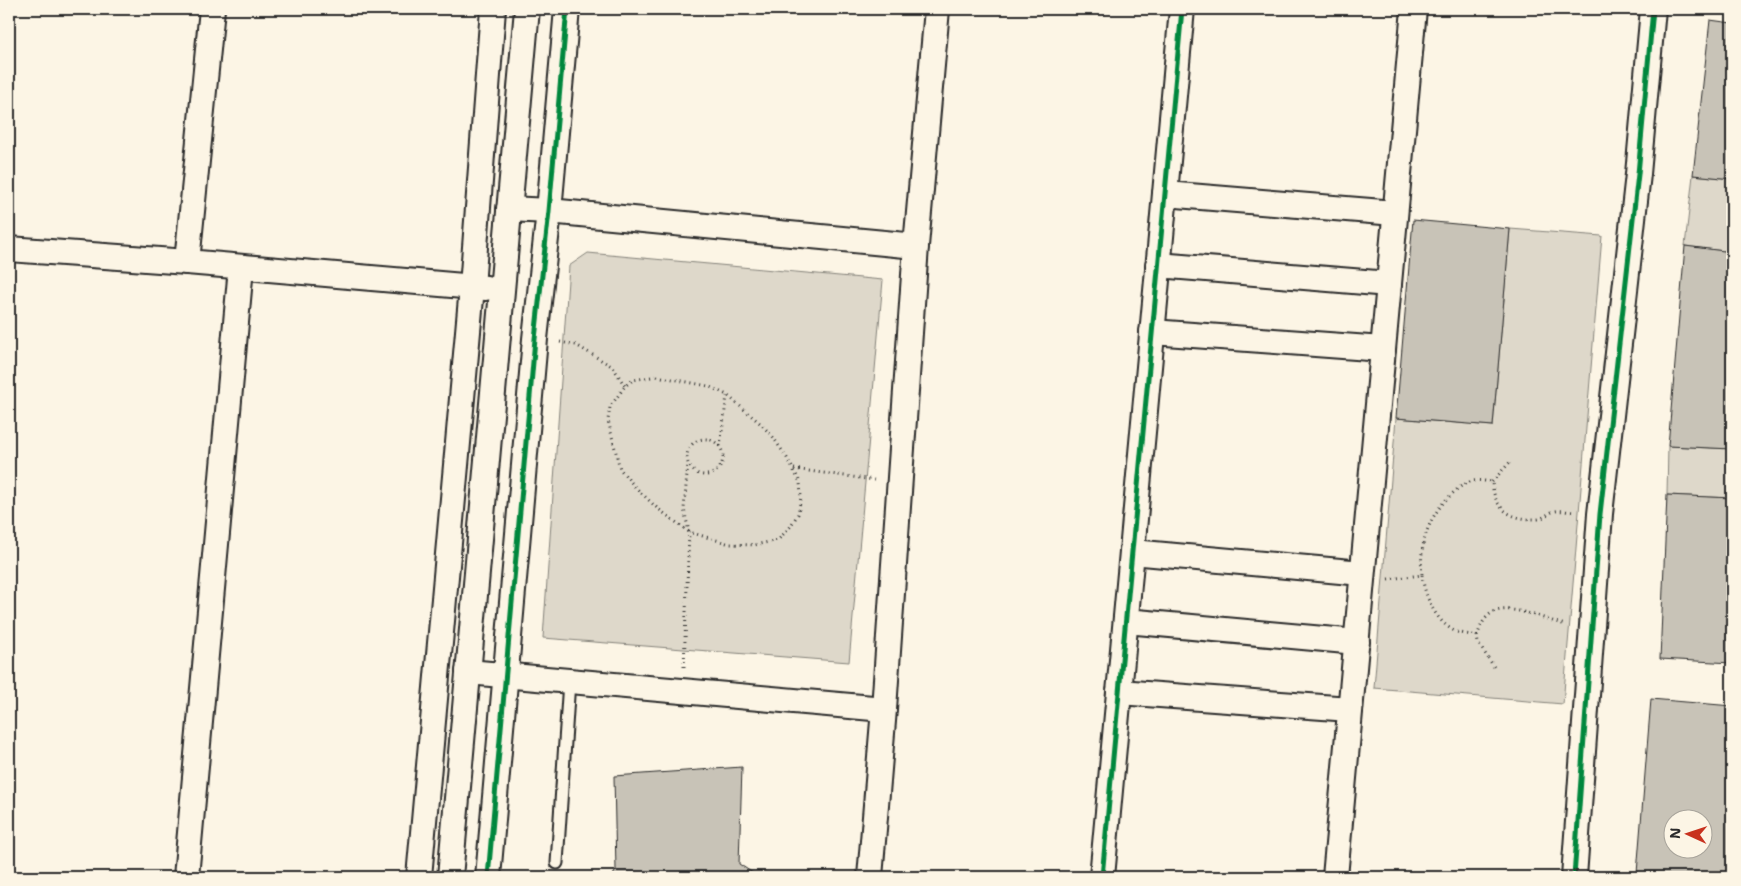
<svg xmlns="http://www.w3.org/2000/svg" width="1741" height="886" font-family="'Shantell Sans',sans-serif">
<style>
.green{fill:#ded8ca;stroke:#84827a}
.building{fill:#c8c3b7;stroke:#2b2b2b;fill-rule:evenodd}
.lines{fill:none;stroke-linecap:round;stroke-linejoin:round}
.service-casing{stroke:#2b2b2b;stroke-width:15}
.minor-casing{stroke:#2b2b2b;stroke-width:28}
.path{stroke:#2b2b2b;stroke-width:3;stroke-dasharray:1 4;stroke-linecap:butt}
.service{stroke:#fcf5e5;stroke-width:11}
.minor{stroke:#fcf5e5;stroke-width:24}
.cycleway-casing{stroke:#fcf5e5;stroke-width:8}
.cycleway{stroke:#00873e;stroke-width:5}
</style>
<rect width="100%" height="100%" fill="#fcf5e5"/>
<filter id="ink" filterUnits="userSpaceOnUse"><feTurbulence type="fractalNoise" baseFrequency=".02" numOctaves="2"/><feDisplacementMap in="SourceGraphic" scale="10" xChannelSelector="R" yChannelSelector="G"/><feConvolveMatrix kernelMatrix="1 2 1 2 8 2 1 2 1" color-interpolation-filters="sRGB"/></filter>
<g filter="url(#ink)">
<!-- green -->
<g class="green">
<polygon points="1693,175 1732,179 1732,252 1685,246"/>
<polygon points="1510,229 1602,236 1563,704 1374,688 1396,418 1493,426"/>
<polygon points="588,253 883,280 849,662 543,638 569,266"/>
<polygon points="1668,446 1732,449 1732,498 1667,495"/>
</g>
<!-- building -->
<g class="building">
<polygon points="1710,20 1732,23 1732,179 1693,175"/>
<polygon points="1413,220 1510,229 1493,426 1396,418"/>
<polygon points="1685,246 1732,252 1732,449 1668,446"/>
<polygon points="1667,495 1732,498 1732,663 1660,659"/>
<path d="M1651,699L1732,706V877H1691L1637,873ZM1674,818H1704V848H1674Z"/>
<polygon points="742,767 739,864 759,877 612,877 616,870 614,776"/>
</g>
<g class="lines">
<defs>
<polyline id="service" points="557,863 569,681"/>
<g id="minor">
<polyline points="1165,194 1395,213"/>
<polyline points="509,209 549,211 916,246"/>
<polyline points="9,249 187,262 486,288"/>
<polyline points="187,262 212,9"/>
<polyline points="1158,265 1389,284"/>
<polyline points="1152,332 1383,349"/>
<polyline points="1132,552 1362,573"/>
<polyline points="1126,621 1357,642"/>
<polyline points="468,672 884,709"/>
<polyline points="1119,692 1350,709"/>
<polyline points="186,877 241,267"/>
<polyline points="419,877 472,287 493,9"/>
<polyline points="450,877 527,9"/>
<polyline points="488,877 535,339 549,211 567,9"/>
<polyline points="870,877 884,709 916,246 937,9"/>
<polyline points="1102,877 1182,9"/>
<polyline points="1335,877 1414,9"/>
<polyline points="1574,877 1600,514 1638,174 1653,9"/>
</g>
</defs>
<!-- service casing -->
<use href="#service" class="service-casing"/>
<!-- minor casing -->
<use href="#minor" class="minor-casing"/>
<!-- path -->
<g class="path">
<polyline points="560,342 576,345 613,367 625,386"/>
<polygon points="657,376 708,386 727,395 761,424 773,437 787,458 800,482 801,497 798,514 790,527 778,540 755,545 730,544 689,532 657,508 635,487 620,469 608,420 610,407 625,386 633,380"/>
<circle cx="705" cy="457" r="18"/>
<polyline points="720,446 727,396"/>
<polyline points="794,469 874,480"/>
<polyline points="1492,482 1510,462"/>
<path d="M1422,575C1424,594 1434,618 1451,629C1458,634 1469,634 1477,636L1478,643L1494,667"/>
<path d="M1388,579L1422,575C1419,545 1428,516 1451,495C1457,489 1464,483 1473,481C1479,480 1486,481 1492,482C1494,510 1511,520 1538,519C1544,518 1547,514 1552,512C1559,509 1568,512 1575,512"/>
<path d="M1477,636C1480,629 1482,621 1488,616C1504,599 1547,621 1566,625"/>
<polyline points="684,667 689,532 684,509 688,463"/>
</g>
<!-- service -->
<use href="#service" class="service"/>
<!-- minor -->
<use href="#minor" class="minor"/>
<defs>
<g id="cycleway">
<polyline points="488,877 535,339 549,211 567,9"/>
<polyline points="1102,877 1182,9"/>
<polyline points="1574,877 1600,514 1638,174 1653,9"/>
</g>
</defs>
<!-- cycleway casing -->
<use href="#cycleway" class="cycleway-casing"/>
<!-- cycleway -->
<use href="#cycleway" class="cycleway"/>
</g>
</g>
<!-- margin -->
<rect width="1741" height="886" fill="none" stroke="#fcf5e5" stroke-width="30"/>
<rect x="15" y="15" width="1711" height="856" fill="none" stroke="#2b2b2b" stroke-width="2" filter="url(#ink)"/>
<!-- north arrow -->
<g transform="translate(1688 834) rotate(273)"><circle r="24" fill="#fcf5e5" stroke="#a8a49b"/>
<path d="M0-4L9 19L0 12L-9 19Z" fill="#c8321e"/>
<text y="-8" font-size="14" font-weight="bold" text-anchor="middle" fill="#2b2b2b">N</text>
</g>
</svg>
